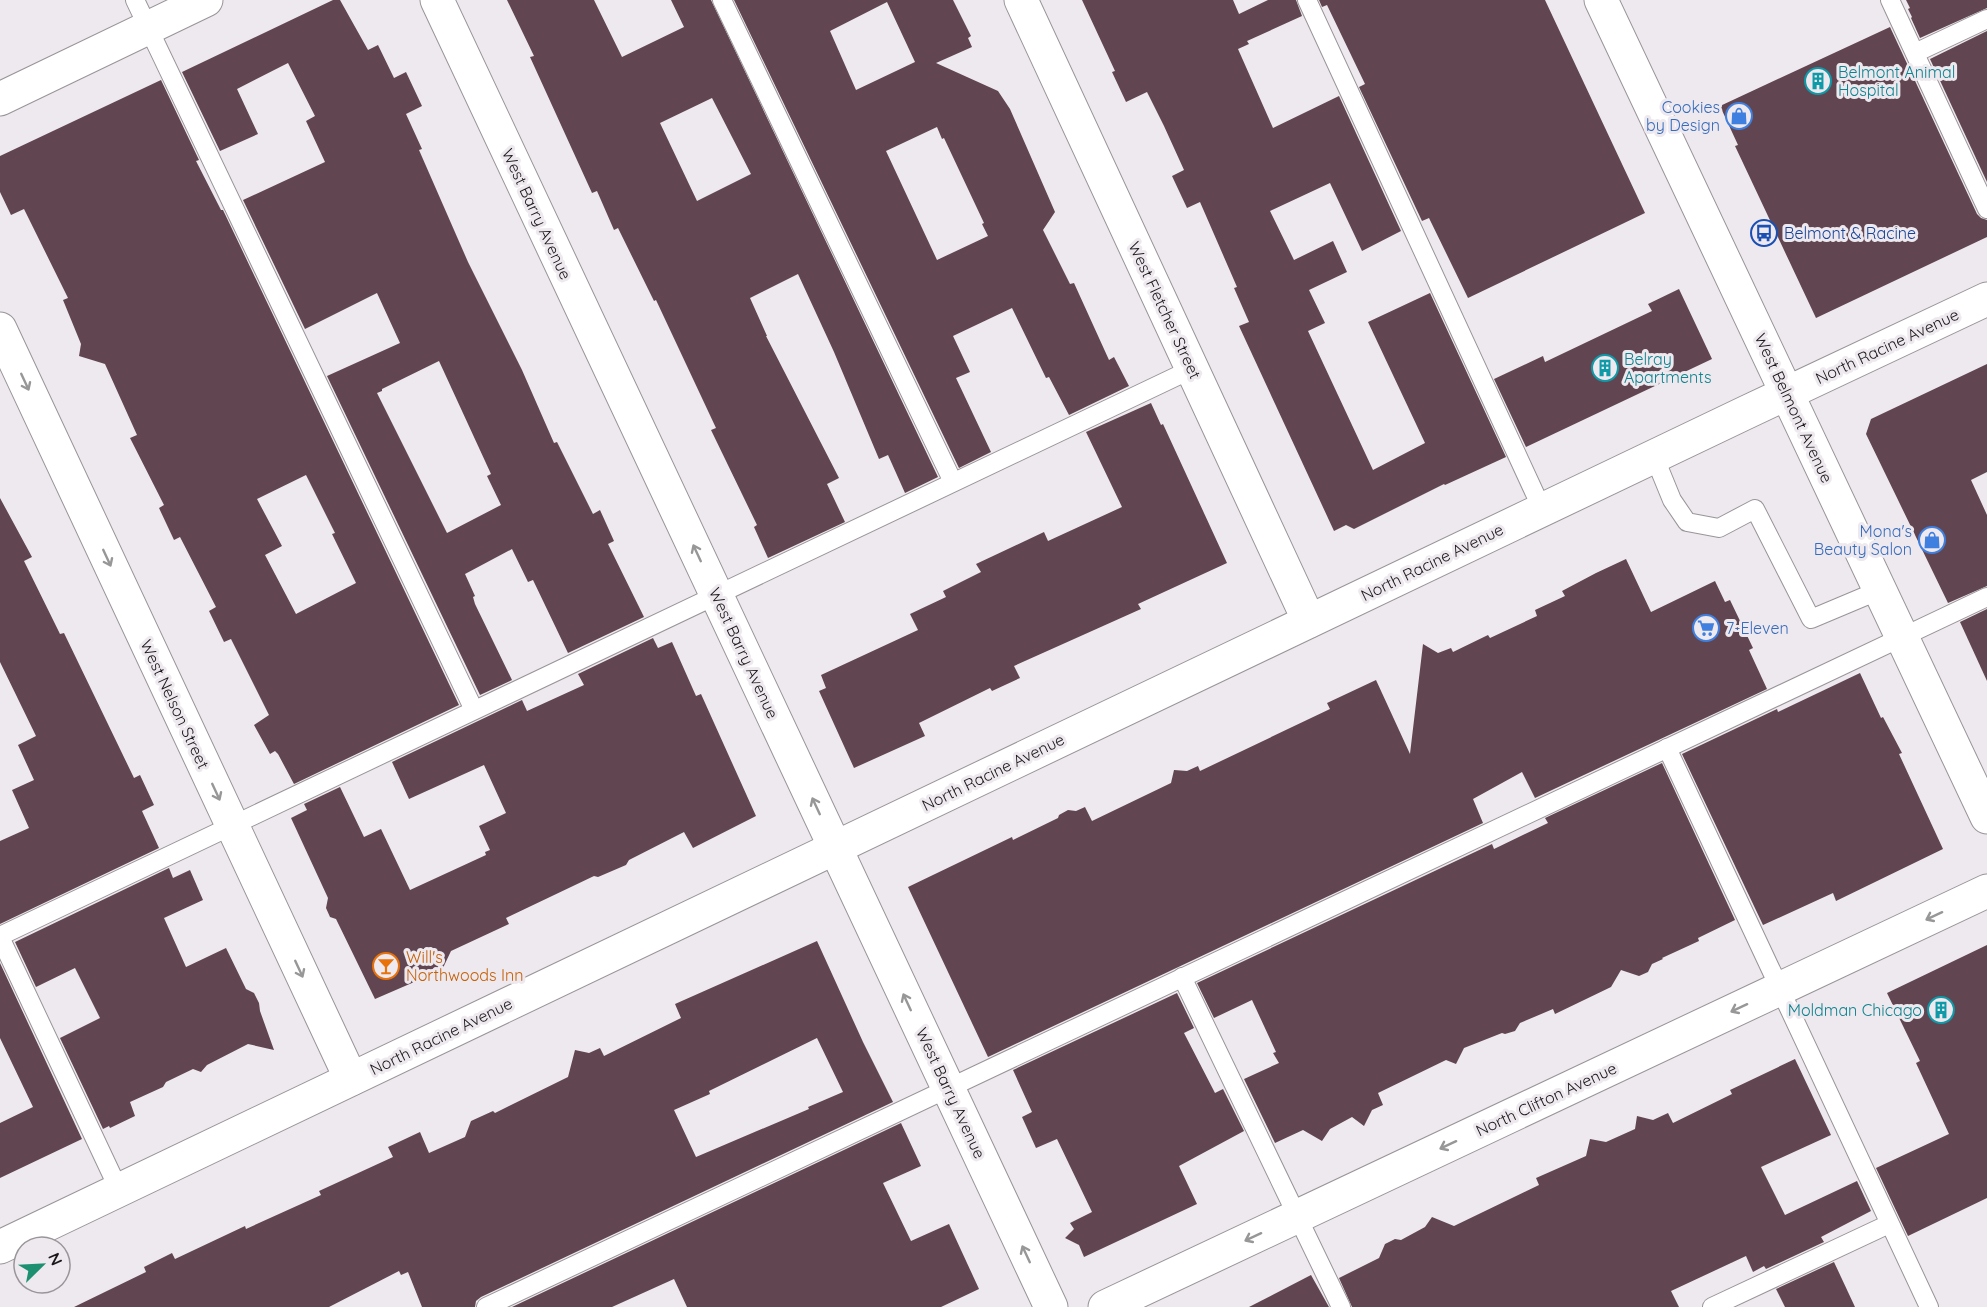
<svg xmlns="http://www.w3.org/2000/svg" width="1987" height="1307" font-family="Quicksand,sans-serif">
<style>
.building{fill:#614551;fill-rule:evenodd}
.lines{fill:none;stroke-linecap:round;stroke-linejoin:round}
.service-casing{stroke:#999498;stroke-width:20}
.minor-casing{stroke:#999498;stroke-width:35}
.tertiary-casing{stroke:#999498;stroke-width:35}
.secondary-casing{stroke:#999498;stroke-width:35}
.service{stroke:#fff;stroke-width:18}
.minor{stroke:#fff;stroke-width:33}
.tertiary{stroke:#fff;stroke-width:33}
.secondary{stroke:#fff;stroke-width:33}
.oneway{stroke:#989798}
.labels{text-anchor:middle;stroke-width:6;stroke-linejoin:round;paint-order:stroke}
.culture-label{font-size:16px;fill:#0d838f;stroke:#eee9ee;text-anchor:start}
.shop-label{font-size:16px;fill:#366cbe;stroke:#eee9ee;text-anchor:end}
.street-label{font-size:16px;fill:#1a181a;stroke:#eee9ee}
.transit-label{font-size:16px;fill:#164399;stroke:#eee9ee;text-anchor:start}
.food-label{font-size:16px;fill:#c56008;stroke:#eee9ee;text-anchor:start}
</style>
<rect width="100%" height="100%" fill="#eee9ee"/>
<!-- building -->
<g class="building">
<path d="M333,0H340L368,50L378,45L394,78L406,72L422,106L406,114L422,149L419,150L468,262L522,370L554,443L557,442L593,514L600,510L614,541L608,544L644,617L568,653L533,580L528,582L512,549L465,574L475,596L473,597L475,604L512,680L480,695L327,376L400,343L377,293L305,329L243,200L325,162L306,121L315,116L288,63L237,89L258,134L220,151L182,72ZM439,361L491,474L487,476L501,505L447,533L377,393L382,391V389Z"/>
<path d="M507,0H594L622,57L684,27L671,0H711L938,477L905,493L888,455L879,459L834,352L798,274L750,298L767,336H766L839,478L827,484L845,522L768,558L754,527L757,525L711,430L716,428L656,300L654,301L618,228L614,230L597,191L592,193L530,57L534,56ZM712,98L751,174L697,201L660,123Z"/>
<path d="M734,0H953L971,36L968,38L972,47L936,63L998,91L1010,109L1055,212L1043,230L1070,284L1074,283L1109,360L1114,357L1129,386L1069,415L1049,377L1046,378L1012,308L953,336L970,372L956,378L991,452L959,468ZM887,2L915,62L856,90L830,31ZM937,127L942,139L944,138L984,223L982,224L988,236L937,260L886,151Z"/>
<polygon points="1082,0 1233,0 1239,14 1268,0 1296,0 1302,16 1247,41 1249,44 1238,49 1273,128 1339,96 1401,231 1362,251 1330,183 1270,211 1294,260 1333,241 1347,272 1309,290 1325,323 1308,331 1373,470 1425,443 1368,322 1430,293 1506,457 1445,485 1444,484 1354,529 1346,525 1334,531 1239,326 1249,322 1234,288 1237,287 1200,202 1187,208 1172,176 1184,170 1164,126 1147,92 1126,102 1112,72 1115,71"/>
<polygon points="1319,0 1545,0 1645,213 1468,298 1429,218 1422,221 1359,87 1365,84 1327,5 1322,7"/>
<polygon points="1906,0 1987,0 1987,8 1920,38 1911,18 1912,17 1908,9 1910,8"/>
<polygon points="1890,27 1977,214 1981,218 1987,220 1987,237 1816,318 1735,146 1738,145 1720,106"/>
<polygon points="1987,31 1987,182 1930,59"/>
<path d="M161,80L199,160L196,161L221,210H223L459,705L294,784L278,754L275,751L270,754L254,725L269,715L231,639L224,642L209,611L216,607L180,537L174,540L159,508L164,505L130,438L137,435L105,364L79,356L81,344L63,300L68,298L24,209L11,215L0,192V156ZM306,475L335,533L332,534L356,583L296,614L265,555L282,546L257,499Z"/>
<polygon points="1679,289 1712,359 1526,447 1494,379 1543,356 1545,362 1652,311 1648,304"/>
<polygon points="1987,364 1987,472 1971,480 1987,515 1987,586 1948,603 1866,434 1871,419"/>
<polygon points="1151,403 1161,425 1163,424 1227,563 1138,604 1141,609 1014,666 1020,678 992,691 990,688 919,723 925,736 854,768 819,691 826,688 821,675 918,630 910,614 946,597 943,591 981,572 976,564 1044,532 1048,541 1122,507 1086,432"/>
<polygon points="0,498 32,557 24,561 60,634 64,633 134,778 140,775 154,805 142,811 159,848 0,924 0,841 29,828 12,790 34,780 18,745 36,736 0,662"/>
<polygon points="1626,559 1651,612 1715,581 1725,602 1730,600 1753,648 1749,650 1767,689 1535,798 1522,772 1473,799 1483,823 988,1057 908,887 1012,837 1013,840 1058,818 1059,815 1068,810 1076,811 1085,807 1092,821 1171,783 1174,770 1187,771 1198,766 1200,771 1330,709 1327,703 1376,680 1410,754 1423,644 1438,653 1451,648 1453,652 1488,635 1490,638 1537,616 1535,610 1565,596 1562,591 1596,573"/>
<polygon points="1987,609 1987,681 1960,622"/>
<polygon points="653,638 658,648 672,642 696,696 701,694 756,816 693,848 684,832 629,860 626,865 598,877 594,876 506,918 509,924 451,951 442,970 375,999 336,919 330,917 326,908 328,898 291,818 307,810 304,804 340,787 364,837 381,829 410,890 486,855 485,852 490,850 479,826 506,813 484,765 409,799 392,762 522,700 527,711 584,685 578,674"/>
<polygon points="1860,673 1881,718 1883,717 1902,753 1899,754 1943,849 1836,901 1833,893 1763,925 1682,754 1777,709 1778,712"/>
<polygon points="1662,763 1735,920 1698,938 1699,941 1662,958 1663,959 1652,964 1648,972 1639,976 1621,970 1611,987 1555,1014 1553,1009 1520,1023 1515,1031 1505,1034 1502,1033 1464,1048 1456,1064 1446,1060 1378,1093 1383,1105 1372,1110 1364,1126 1352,1117 1330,1129 1322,1141 1303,1130 1275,1143 1244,1079 1279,1063 1273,1053 1276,1052 1252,1000 1214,1018 1197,983 1492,844 1494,849 1548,823 1545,818"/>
<polygon points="169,868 173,878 190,870 203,900 164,918 186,967 226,948 246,989 254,993 259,1003 260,1011 274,1050 248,1044 207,1065 201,1072 193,1069 166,1082 163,1087 130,1102 135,1116 110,1128 109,1126 103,1129 60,1038 100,1018 75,968 36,987 15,942"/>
<path d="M817,941L863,1042L893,1102L481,1297L476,1301L475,1307H422L408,1272L401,1275L399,1271L329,1307H74L146,1272L144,1267L172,1253L175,1259L245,1226L246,1229L321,1195L319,1191L393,1157L388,1147L420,1132L429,1153L465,1137L471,1121L493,1111L495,1113L568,1077L575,1050L589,1053L600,1048L604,1056L681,1018L675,1004ZM817,1038L843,1092L808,1107L809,1109L696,1157L674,1110L710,1094L709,1091Z"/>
<polygon points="1987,945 1987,1198 1908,1236 1876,1168 1949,1134 1916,1063 1920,1061 1887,993"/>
<polygon points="0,963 82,1139 0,1178 0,1123 33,1107 0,1038"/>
<polygon points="1177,993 1194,1028 1184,1033 1215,1093 1223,1089 1244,1131 1179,1166 1197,1204 1084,1257 1079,1245 1065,1238 1074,1229 1070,1223 1092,1212 1057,1139 1036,1148 1022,1117 1032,1112 1013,1070"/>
<polygon points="1795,1059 1831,1135 1761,1167 1785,1215 1857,1181 1871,1211 1821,1237 1824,1242 1766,1269 1764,1266 1753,1272 1746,1256 1671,1291 1679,1307 1352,1307 1339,1278 1379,1258 1385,1244 1395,1239 1401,1240 1425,1227 1432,1217 1454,1226 1539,1185 1536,1178 1586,1156 1590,1139 1606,1142 1635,1129 1637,1116 1653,1120 1668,1113 1673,1123 1732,1094 1730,1090"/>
<polygon points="901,1123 921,1166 883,1183 911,1241 949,1224 979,1289 941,1307 687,1307 674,1279 612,1307 512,1307"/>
<polygon points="1834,1262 1855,1307 1785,1307 1776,1289"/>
<polygon points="1311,1275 1329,1307 1249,1307"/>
</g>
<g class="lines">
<defs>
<g id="service">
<polyline points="135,0 474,710"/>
<polyline points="722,0 953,482"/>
<polyline points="1307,0 1542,509"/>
<polyline points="1890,0 1987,209"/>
<polyline points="1915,53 1987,19"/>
<polyline points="1654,456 1672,500 1687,522 1719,528 1755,509 1811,619 1880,590"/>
<polyline points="1667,748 1929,1307"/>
<polyline points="0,936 1192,369"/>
<polyline points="0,937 119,1190"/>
<polyline points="1182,977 1341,1307"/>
<polyline points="486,1307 1987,597"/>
<polyline points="1712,1307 1889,1224"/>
</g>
<g id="minor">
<polyline points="437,0 1051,1307"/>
<polyline points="1021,0 1309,621"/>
<polyline points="0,99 206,0"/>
<polyline points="0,329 351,1079"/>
<polyline points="1105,1307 1987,891"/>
</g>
<polyline id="tertiary" points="0,1247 1747,412 1987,299"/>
<polyline id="secondary" points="1601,0 1987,817"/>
</defs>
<!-- service casing -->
<use href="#service" class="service-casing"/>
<!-- minor casing -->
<use href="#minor" class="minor-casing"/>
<!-- tertiary casing -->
<use href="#tertiary" class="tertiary-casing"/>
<!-- secondary casing -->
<use href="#secondary" class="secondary-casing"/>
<!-- service -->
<use href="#service" class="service"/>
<!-- minor -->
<use href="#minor" class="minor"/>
<!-- tertiary -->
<use href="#tertiary" class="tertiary"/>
<!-- secondary -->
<use href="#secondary" class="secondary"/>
</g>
<!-- one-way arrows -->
<defs><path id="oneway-shaft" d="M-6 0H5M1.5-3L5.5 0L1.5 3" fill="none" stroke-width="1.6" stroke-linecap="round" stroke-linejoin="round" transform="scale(1.5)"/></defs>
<g class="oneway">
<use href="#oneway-shaft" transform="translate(25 382) rotate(65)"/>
<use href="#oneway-shaft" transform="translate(697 553) rotate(-115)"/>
<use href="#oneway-shaft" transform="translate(107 558) rotate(65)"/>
<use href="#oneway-shaft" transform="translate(216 792) rotate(65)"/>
<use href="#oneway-shaft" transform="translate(816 806) rotate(-115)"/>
<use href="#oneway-shaft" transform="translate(1934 916) rotate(155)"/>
<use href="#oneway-shaft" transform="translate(299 969) rotate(65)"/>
<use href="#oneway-shaft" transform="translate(907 1002) rotate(-115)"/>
<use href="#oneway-shaft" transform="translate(1739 1008) rotate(155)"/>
<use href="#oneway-shaft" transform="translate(1448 1145) rotate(155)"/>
<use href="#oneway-shaft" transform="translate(1253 1237) rotate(155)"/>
<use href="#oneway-shaft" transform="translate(1026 1254) rotate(-115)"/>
</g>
<!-- icons -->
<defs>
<symbol id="building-ring" viewBox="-11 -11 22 22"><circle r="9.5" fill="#eee9ee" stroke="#0f9aa8" stroke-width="1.5"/><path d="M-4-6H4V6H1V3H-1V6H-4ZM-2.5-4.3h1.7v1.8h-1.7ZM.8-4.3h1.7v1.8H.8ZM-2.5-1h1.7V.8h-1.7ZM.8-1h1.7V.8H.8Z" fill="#0f9aa8"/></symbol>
<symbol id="shop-ring" viewBox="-11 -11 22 22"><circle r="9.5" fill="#eee9ee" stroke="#3f7fe0" stroke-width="1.5"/><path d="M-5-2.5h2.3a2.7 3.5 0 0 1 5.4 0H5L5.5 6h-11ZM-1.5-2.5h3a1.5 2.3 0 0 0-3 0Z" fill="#3f7fe0"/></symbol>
<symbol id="bus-ring" viewBox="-11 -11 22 22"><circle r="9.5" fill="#eee9ee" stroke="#1a4fb4" stroke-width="1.5"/><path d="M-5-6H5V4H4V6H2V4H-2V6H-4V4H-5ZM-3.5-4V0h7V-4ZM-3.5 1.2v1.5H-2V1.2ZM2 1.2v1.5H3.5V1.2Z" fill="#1a4fb4"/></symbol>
<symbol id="supermarket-ring" viewBox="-11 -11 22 22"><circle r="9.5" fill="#eee9ee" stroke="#3f7fe0" stroke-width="1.5"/><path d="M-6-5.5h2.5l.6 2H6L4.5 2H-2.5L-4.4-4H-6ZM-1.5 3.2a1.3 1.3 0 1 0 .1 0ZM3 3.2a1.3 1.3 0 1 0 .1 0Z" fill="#3f7fe0"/></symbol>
<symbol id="bar-ring" viewBox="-11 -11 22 22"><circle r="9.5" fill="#eee9ee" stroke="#e8710a" stroke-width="1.5"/><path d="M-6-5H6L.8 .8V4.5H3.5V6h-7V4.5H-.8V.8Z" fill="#e8710a"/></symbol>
</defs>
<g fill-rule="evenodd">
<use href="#building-ring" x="1803" y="66" width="30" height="30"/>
<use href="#shop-ring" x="1724" y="101" width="30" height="30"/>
<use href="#bus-ring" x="1749" y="218" width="30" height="30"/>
<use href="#building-ring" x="1590" y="353" width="30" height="30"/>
<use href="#shop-ring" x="1917" y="525" width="30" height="30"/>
<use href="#supermarket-ring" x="1691" y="613" width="30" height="30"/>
<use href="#bar-ring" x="371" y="951" width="30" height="30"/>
<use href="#building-ring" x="1926" y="995" width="30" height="30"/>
</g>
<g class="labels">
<!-- culture labels -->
<g class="culture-label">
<text x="1838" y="78">Belmont Animal<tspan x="1838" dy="18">Hospital</tspan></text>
<text x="1624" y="365">Belray<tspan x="1624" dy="18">Apartments</tspan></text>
<text x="1922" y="1016" text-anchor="end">Moldman Chicago</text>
</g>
<!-- shop labels -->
<g class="shop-label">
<text x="1720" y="113">Cookies<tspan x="1720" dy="18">by Design</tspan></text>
<text x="1912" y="537">Mona's<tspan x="1912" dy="18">Beauty Salon</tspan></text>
<text x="1726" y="634" text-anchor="start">7-Eleven</text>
</g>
<!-- street labels -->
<g class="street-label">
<text transform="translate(537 214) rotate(65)" y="6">West Barry Avenue</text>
<text transform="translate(1165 310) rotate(65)" y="6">West Fletcher Street</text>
<text transform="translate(1887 346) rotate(-25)" y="6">North Racine Avenue</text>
<text transform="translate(1794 408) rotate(65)" y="6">West Belmont Avenue</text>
<text transform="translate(1432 562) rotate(-26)" y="6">North Racine Avenue</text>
<text transform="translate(744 653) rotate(65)" y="6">West Barry Avenue</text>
<text transform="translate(175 704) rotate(65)" y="6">West Nelson Street</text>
<text transform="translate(993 772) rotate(-26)" y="6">North Racine Avenue</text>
<text transform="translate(441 1036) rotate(-26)" y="6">North Racine Avenue</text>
<text transform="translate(951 1093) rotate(65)" y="6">West Barry Avenue</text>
<text transform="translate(1546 1099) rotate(-25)" y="6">North Clifton Avenue</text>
</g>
<!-- transit labels -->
<g class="transit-label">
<text x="1784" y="239">Belmont &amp; Racine</text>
</g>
<!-- food labels -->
<g class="food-label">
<text x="406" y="963">Will's<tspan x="406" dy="18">Northwoods Inn</tspan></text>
</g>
</g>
<!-- north arrow -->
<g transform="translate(42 1265) rotate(66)"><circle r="28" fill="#eee9ee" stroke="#999599" stroke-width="1.5"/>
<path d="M0-4.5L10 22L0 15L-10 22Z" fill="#1d9072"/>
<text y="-9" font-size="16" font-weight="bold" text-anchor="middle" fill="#1a181a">N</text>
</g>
</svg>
